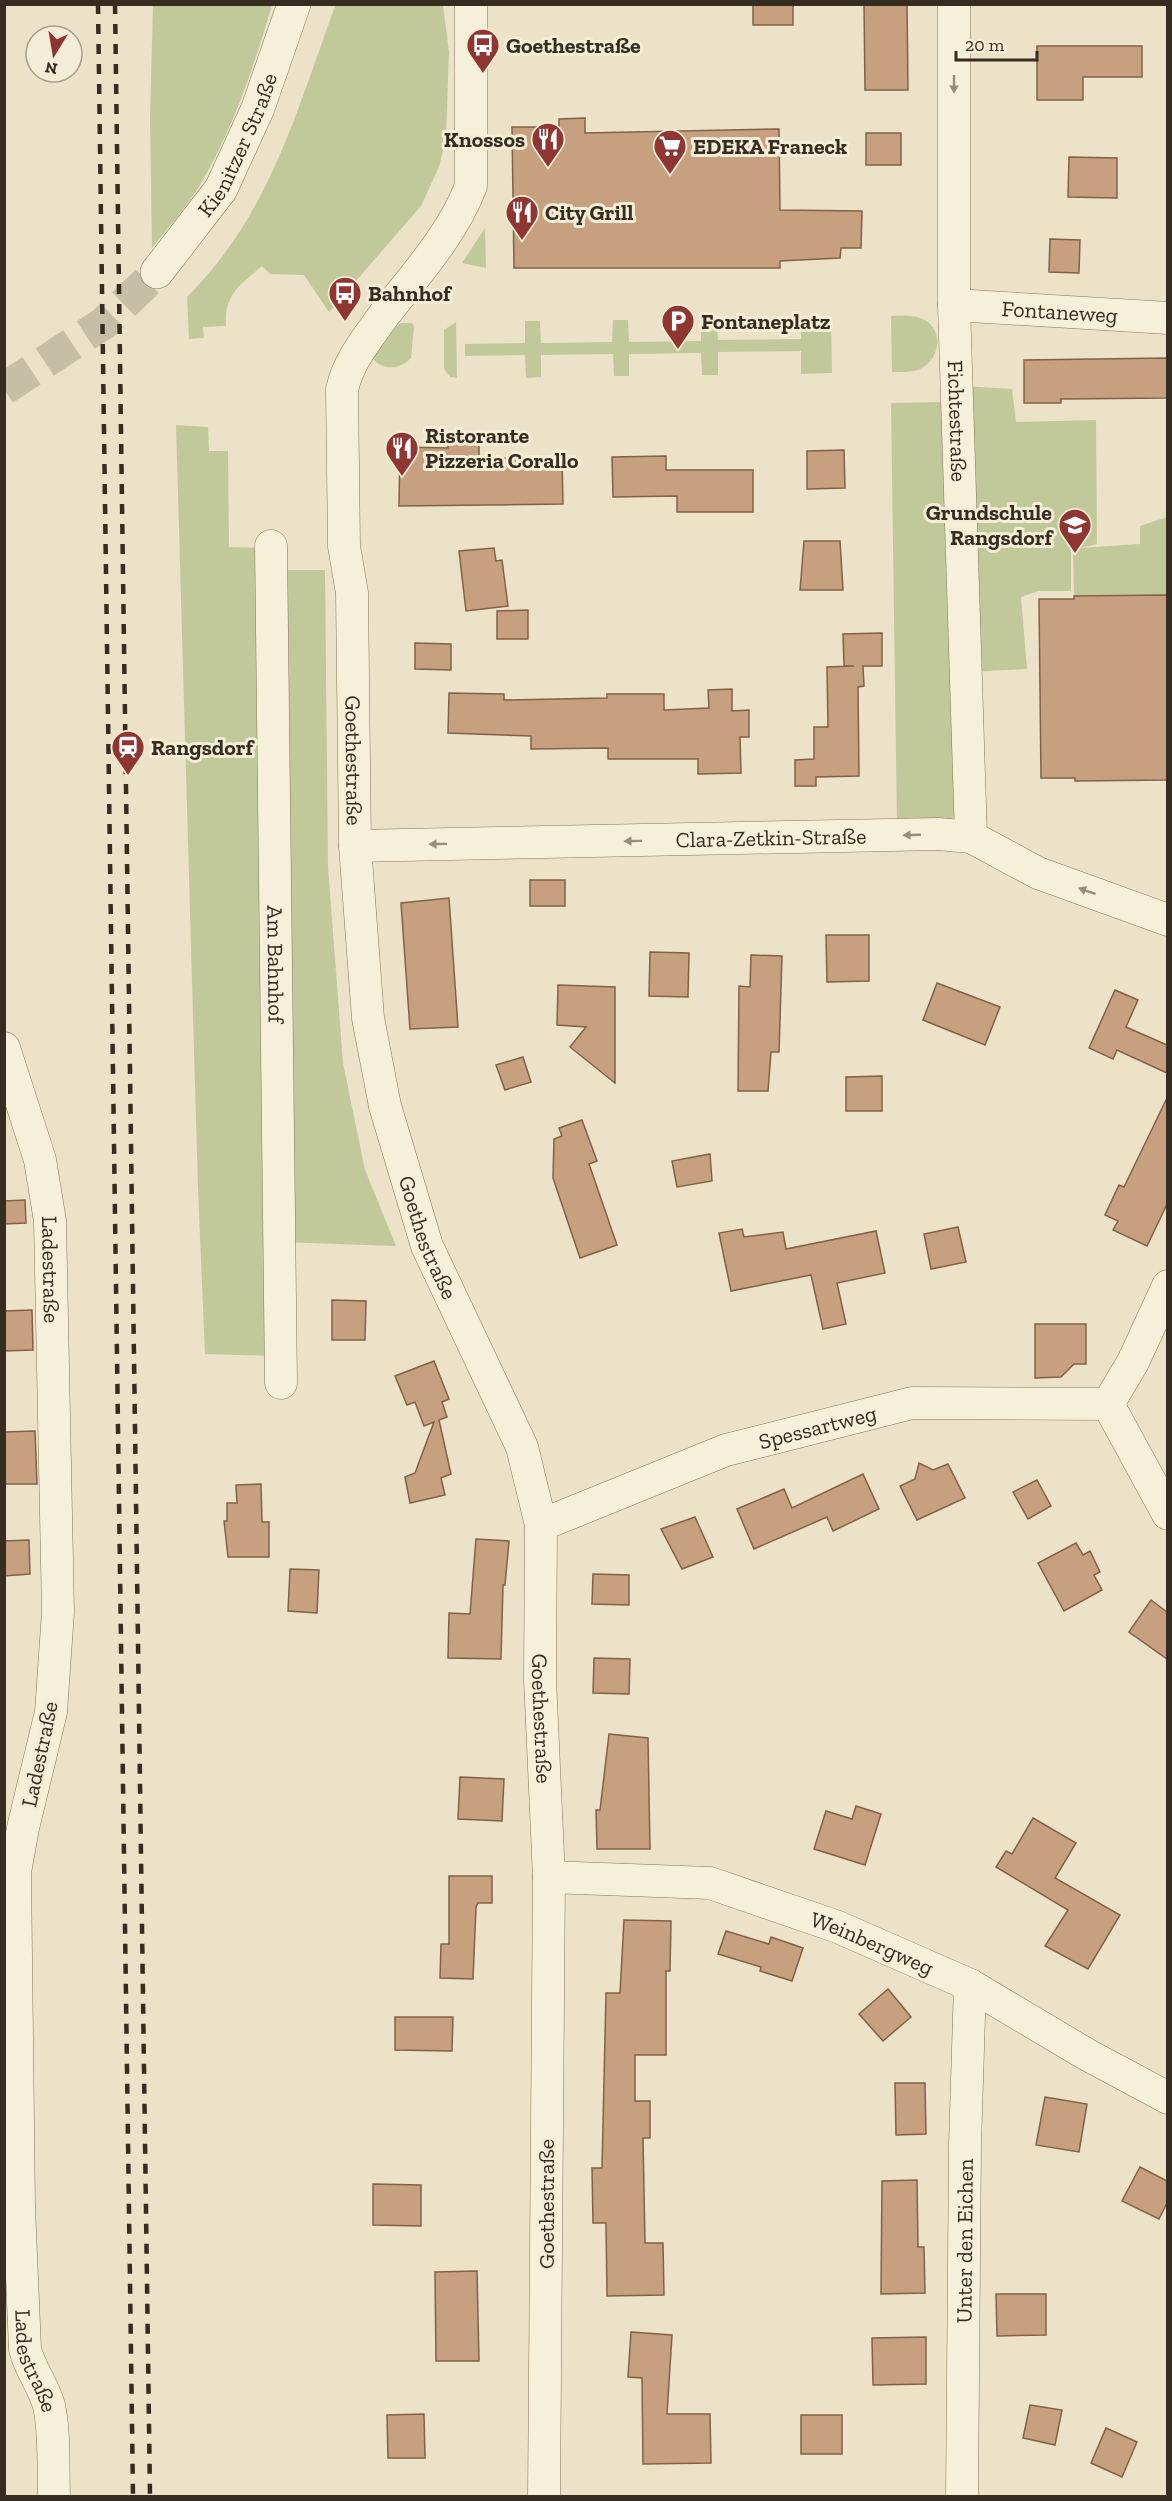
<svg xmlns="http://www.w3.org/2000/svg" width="1172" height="2501" font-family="'Zilla Slab',serif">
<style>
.green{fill:#c1c99b}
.building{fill:#c7a17f;stroke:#836145;stroke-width:1.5}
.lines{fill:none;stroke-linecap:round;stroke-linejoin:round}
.tertiary-tunnel{stroke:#c7bea6;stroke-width:33;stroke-dasharray:33 16;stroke-linecap:butt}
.minor-casing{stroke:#85755d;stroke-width:33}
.tertiary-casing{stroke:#85755d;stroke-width:34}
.minor{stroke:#f6efd9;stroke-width:32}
.tertiary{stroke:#f6efd9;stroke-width:33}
.rail{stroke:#372c20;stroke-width:4.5;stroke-dasharray:10 10;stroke-linecap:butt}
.oneway{fill:#968e7c}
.labels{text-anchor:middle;stroke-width:6;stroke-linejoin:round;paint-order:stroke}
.poi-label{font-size:22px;font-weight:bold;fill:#372c20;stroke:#f3ecd6;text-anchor:start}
.street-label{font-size:22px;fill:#372c20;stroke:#f3ecd6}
</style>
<rect width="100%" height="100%" fill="#ebe2c7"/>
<!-- green -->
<g class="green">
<path d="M336,4L443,5L449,52L446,137L439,167L421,206L329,312L304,275L270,274L262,266C239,286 224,294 226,326L203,327L204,338L189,339L187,297C271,213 296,111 336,4Z"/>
<path d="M153,5H272C254,66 233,130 200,185C186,208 168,228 152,248L150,118Z"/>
<polygon points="485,228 486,268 462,263"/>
<path d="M891,316C900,316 911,315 920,318C944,326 942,359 920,369C911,373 902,372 892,372Z"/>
<polygon points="801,317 831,317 832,373 801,374 801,351 718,352 718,375 702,375 701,353 629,354 629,376 614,376 613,354 541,355 541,377 526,378 525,355 465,356 465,344 525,343 525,321 540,321 541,343 612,342 613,320 628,320 629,342 701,341 701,319 717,319 718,340 801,339"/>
<polygon points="456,322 457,378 450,377 444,369 444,330"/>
<path d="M401,323H412L414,326L411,358C401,369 385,371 374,360C375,348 391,329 401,323Z"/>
<polygon points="963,386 1012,389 1016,422 1096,420 1097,544 1080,548 1140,544 1140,526 1167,517 1167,595 1074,596 1073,549 1071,549 1071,591 1038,591 1021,597 1027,669 965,672"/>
<polygon points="949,402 955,815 950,821 897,827 891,403"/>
<polygon points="176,425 208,427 209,451 228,451 229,547 265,548 267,570 325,570 328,867 343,1063 365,1170 396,1246 280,1242 277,1356 205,1354 198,1189"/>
</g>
<!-- building -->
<g class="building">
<rect x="753" y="4" width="40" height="21"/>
<polygon points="864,4 907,4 908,90 865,90"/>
<polygon points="1037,46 1142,46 1142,77 1083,77 1083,100 1037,100"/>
<polygon points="585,118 585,133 779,129 780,210 862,211 861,248 841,248 840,258 780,261 780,268 514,268 512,127 559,127 559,119"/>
<rect x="866" y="133" width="35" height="32"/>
<polygon points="1069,157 1117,158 1117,198 1068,197"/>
<polygon points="1050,239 1080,240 1079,273 1049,272"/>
<polygon points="1167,358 1167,398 1061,399 1061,403 1024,403 1024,360"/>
<polygon points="448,442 479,442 479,458 562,459 563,504 399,506 400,447 448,448"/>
<polygon points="844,450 845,488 807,489 807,451"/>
<polygon points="666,456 666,470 753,470 753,512 677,512 677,496 613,497 612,457"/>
<polygon points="804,541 840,541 843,590 800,590"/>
<polygon points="494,548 496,561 502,560 508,606 466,611 459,551"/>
<polygon points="1167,595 1167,780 1075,781 1075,778 1041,778 1039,599 1074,599 1074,596"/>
<polygon points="528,610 528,639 497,639 497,611"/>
<polygon points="882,633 882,666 863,666 864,686 858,687 859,776 816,777 816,786 795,786 795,760 814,759 814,727 828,727 827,667 854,666 844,666 843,634"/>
<polygon points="415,643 451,644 451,670 415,669"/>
<polygon points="732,689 732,711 749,710 749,737 740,737 741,773 698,774 698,759 608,759 608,748 531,749 531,736 448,733 449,693 504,694 504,700 607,698 607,694 664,694 664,710 709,708 708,690"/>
<rect x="530" y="880" width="35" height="26"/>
<polygon points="449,898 458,1027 410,1029 401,903"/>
<polygon points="826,935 869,935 869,981 827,982"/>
<polygon points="650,952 689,953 688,997 649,996"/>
<polygon points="751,955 782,956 779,1052 771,1052 768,1091 738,1091 739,986 750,987"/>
<polygon points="937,983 1000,1007 985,1045 923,1020"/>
<polygon points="558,985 615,987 615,1083 570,1047 586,1027 557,1025"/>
<polygon points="1115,990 1138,1000 1126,1027 1167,1045 1167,1073 1117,1050 1113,1059 1089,1048"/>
<polygon points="523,1057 531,1082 505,1090 496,1065"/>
<polygon points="882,1076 882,1111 846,1111 846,1077"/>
<polygon points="1167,1098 1167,1204 1147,1246 1113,1230 1118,1221 1105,1215 1119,1185 1124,1187"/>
<polygon points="582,1120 597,1161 589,1164 617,1245 580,1258 553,1178 554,1139 562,1136 559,1128"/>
<polygon points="710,1154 712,1181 677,1187 672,1161"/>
<polygon points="25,1200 26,1223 4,1224 4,1201"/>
<polygon points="958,1227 966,1262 931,1269 924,1234"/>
<polygon points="742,1229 744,1237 783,1232 786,1249 876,1231 885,1273 837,1283 846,1324 823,1329 811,1275 731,1291 719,1233"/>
<polygon points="332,1300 366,1301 365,1340 332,1340"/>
<polygon points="32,1310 33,1350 4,1351 4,1311"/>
<polygon points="1035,1324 1086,1324 1086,1364 1074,1364 1061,1377 1035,1378"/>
<polygon points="434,1361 449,1399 442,1402 447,1417 439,1420 451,1474 441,1478 445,1495 410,1503 405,1477 415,1473 434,1422 424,1426 415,1402 407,1405 395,1376"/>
<polygon points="35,1431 37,1484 4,1484 4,1432"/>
<polygon points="919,1463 933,1470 948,1464 965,1498 917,1520 900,1486 915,1479"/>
<polygon points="863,1474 879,1509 833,1531 827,1517 754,1549 737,1509 784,1489 792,1508"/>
<polygon points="1037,1480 1051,1506 1028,1519 1013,1492"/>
<polygon points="261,1484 262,1522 269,1522 269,1557 228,1557 224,1521 227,1521 227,1503 237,1503 236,1485"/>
<polygon points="695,1517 713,1557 682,1569 661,1529"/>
<polygon points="476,1539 509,1541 505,1585 503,1585 501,1659 448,1658 449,1613 470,1614"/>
<polygon points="29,1540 30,1574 4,1576 4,1541"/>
<polygon points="1076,1543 1083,1555 1090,1551 1100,1572 1094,1575 1102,1590 1064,1611 1038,1563"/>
<polygon points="290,1569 319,1570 317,1613 288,1611"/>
<polygon points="593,1574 629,1575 629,1605 592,1604"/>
<polygon points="1151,1600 1167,1612 1167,1659 1129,1632"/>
<polygon points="594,1658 630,1659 629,1694 593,1693"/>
<polygon points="609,1734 648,1738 650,1849 597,1849 596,1810 600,1810"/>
<polygon points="460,1777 504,1779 502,1821 458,1819"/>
<polygon points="856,1806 881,1814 865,1865 814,1849 826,1811 852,1819"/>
<polygon points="1033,1818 1076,1843 1055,1878 1120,1915 1088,1969 1045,1946 1068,1910 996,1867 1006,1851 1012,1854"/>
<polygon points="449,1876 492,1876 492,1903 478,1903 476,1907 473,1979 440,1978 441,1944 449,1944"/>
<polygon points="624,1920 671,1921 670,1971 666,1971 666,2055 635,2055 635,2101 650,2101 650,2138 643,2138 645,2243 663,2243 664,2295 607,2296 606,2223 593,2223 592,2168 602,2168 606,1993 620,1993"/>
<polygon points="726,1931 769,1944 771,1937 803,1948 792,1981 760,1971 761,1967 718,1954"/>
<polygon points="888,1989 911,2017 883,2041 859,2014"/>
<polygon points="395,2017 453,2017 452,2051 395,2050"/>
<polygon points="895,2083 925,2083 926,2134 896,2135"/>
<polygon points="1045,2097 1087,2104 1079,2152 1036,2145"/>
<polygon points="1140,2167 1167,2181 1167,2203 1159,2219 1122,2201"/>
<polygon points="917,2180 918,2247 924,2247 925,2293 881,2294 882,2181"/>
<polygon points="373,2184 421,2185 421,2226 373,2225"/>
<polygon points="477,2271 479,2361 436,2361 435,2272"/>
<polygon points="996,2294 1046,2294 1046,2335 997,2336"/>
<polygon points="631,2332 672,2335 667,2414 710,2414 711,2463 643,2464 642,2378 628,2377"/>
<polygon points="926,2337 926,2384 873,2385 872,2338"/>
<polygon points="1030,2405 1062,2410 1055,2445 1023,2438"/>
<polygon points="424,2414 425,2458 388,2458 387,2415"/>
<rect x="801" y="2415" width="41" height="39"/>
<polygon points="1106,2428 1137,2442 1122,2477 1091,2463"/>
</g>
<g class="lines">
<!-- tertiary-tunnel -->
<polyline class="tertiary-tunnel" points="4,389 104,323 157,272"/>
<defs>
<g id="minor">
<path id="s1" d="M471,4V186C452,235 416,274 384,315C367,339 348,361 342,390L344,546L352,593L355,846L368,1018L385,1106L427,1246L522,1447L541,1525L540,1679L549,1877L544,2496"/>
<path id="s2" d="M954,4V305L971,837"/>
<path id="s3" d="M954,305L1168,318"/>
<path id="s4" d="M271,546L281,1383"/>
<path id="s5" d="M355,846L938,834L971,837L1038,873L1168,920"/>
<path id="s6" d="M4,1048L40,1160L50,1221L58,1612L51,1712L23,1828L15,1872L19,2207L25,2349C30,2370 44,2386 49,2406C55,2432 53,2469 54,2496"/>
<polyline points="1108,1404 1133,1362 1168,1286"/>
<polyline points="1108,1404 1168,1514"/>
<path id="s7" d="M541,1525L726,1450L912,1403L1108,1404"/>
<path id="s8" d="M549,1877L710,1883L838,1927L970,1985L1086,2054L1168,2098"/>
<path id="s9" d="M962,2496L965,2145L970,1985"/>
</g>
<g id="tertiary">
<path id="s10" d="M157,272L221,189L258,108L294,4"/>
</g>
</defs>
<!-- minor casing -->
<use href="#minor" class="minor-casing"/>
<!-- tertiary casing -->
<use href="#tertiary" class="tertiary-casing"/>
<!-- minor -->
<use href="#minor" class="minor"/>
<!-- tertiary -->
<use href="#tertiary" class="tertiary"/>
<!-- rail -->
<g class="rail">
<polyline points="98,4 133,2496"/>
<polyline points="115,4 150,2496"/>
</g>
</g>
<!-- one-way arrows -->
<defs><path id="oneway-solid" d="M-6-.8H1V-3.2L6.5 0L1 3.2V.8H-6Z" transform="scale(1.5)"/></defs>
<g class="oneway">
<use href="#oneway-solid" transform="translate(954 84) rotate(90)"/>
<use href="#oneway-solid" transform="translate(912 835) rotate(178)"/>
<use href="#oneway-solid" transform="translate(633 841) rotate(179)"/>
<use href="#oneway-solid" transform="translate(438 844) rotate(179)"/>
<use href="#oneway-solid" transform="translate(1087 891) rotate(-161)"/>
</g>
<!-- icons -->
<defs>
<symbol id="bus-pin" viewBox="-11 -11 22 30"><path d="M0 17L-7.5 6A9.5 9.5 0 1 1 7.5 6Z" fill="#903632" stroke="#f3ecd6"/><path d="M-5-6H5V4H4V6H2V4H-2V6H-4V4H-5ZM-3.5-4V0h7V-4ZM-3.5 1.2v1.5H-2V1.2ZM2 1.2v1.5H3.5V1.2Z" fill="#fff"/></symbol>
<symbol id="restaurant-pin" viewBox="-11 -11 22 30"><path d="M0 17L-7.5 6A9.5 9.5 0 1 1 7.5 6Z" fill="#903632" stroke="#f3ecd6"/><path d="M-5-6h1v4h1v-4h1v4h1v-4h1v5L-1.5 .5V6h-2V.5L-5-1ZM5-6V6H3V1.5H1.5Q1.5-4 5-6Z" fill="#fff"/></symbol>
<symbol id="supermarket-pin" viewBox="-11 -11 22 30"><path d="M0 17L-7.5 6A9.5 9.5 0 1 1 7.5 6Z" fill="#903632" stroke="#f3ecd6"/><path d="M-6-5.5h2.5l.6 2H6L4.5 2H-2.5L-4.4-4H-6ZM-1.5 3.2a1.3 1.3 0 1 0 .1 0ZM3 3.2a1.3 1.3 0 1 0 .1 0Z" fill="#fff"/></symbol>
<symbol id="parking-pin" viewBox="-11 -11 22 30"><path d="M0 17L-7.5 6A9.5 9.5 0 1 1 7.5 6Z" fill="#903632" stroke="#f3ecd6"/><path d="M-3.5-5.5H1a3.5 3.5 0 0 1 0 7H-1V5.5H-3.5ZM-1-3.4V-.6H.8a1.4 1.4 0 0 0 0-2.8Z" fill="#fff"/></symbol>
<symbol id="school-pin" viewBox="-11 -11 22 30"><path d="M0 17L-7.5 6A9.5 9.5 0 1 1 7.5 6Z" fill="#903632" stroke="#f3ecd6"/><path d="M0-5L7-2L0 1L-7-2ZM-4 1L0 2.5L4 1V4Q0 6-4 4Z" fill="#fff"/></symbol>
<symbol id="station-pin" viewBox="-11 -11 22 30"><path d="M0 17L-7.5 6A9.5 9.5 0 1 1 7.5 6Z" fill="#903632" stroke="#f3ecd6"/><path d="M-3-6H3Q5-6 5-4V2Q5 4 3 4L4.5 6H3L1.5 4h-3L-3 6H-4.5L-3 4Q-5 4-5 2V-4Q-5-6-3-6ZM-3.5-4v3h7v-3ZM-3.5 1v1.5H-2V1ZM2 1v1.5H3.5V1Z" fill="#fff"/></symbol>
</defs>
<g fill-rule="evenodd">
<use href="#bus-pin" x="464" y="26" width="38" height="52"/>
<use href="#restaurant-pin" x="529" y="120" width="38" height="52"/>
<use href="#supermarket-pin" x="651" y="127" width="38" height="52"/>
<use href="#restaurant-pin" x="503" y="193" width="38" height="52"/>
<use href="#bus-pin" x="326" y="274" width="38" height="52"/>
<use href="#parking-pin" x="659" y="302" width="38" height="52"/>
<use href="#restaurant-pin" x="383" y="429" width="38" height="52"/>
<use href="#school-pin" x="1056" y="506" width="38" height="52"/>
<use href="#station-pin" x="109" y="728" width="38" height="52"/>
</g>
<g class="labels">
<!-- poi labels -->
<g class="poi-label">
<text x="506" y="53">Goethestraße</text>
<text x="525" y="147" text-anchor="end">Knossos</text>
<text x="693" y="154">EDEKA Franeck</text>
<text x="545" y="220">City Grill</text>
<text x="368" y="301">Bahnhof</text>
<text x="701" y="329">Fontaneplatz</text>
<text x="425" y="443">Ristorante<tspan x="425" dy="25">Pizzeria Corallo</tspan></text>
<text x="1052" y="520" text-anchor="end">Grundschule<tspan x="1052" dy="25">Rangsdorf</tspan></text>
<text x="151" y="755">Rangsdorf</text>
</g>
<!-- street labels -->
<g class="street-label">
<text dy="8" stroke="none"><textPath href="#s10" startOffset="152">Kienitzer Straße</textPath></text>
<text dy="8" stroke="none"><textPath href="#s3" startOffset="106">Fontaneweg</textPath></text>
<text dy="8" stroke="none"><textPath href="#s2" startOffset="417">Fichtestraße</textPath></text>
<text dy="8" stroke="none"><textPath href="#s1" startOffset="796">Goethestraße</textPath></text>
<text dy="8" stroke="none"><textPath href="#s5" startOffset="416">Clara-Zetkin-Straße</textPath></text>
<text dy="8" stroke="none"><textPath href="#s4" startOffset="418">Am Bahnhof</textPath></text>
<text dy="8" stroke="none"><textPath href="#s1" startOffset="1282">Goethestraße</textPath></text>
<text dy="8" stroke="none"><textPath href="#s6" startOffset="228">Ladestraße</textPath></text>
<text dy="8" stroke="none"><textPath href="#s7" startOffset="294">Spessartweg</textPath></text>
<text dy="8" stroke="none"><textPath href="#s1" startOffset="1786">Goethestraße</textPath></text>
<text transform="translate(39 1754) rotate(-78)" y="8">Ladestraße</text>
<text dy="8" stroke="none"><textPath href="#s8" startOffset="334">Weinbergweg</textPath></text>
<text transform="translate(546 2204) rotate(-90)" y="8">Goethestraße</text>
<text dy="8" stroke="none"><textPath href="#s9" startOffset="255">Unter den Eichen</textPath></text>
<text dy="8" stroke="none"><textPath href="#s6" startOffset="1326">Ladestraße</textPath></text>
</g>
</g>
<!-- border -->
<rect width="1172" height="2501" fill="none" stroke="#372c20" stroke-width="12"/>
<!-- north arrow -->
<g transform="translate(54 54) rotate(191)"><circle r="28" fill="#f3ecd6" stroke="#a89f8d" stroke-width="1.5"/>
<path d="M0-4.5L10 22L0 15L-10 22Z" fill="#903632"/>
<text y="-9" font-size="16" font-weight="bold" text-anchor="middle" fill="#372c20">N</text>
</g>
<!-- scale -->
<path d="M956 51v9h81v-9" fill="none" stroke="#372c20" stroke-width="3"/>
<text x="965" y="51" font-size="18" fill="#372c20" stroke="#f3ecd6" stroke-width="4.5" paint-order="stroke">20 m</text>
</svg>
